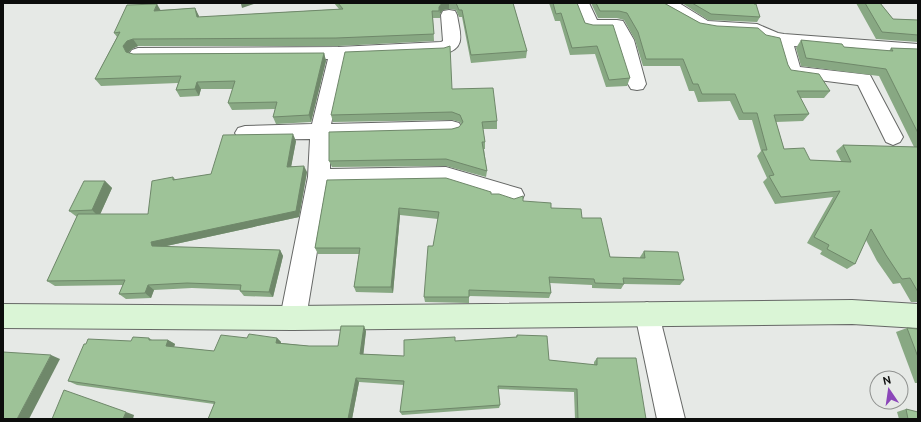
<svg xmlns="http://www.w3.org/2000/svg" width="921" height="422" font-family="Ubuntu,sans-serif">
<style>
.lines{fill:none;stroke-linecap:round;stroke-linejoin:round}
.street-casing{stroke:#666866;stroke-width:2}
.secondary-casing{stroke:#666866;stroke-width:2}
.street{fill:#fff;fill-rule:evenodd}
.secondary{fill:#daf5d6;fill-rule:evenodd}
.wall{fill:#88a883}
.shaded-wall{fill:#6f886a}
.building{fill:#9ec398;stroke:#6f886a}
</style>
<rect width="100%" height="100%" fill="#e6e9e6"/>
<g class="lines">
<defs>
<g id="street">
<polygon points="573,3 589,3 597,20 617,20 623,21 634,40 646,84 643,89 637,90 631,89 628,84 616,40 612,31 591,31 585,30"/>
<polygon points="653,3 679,3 708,21 757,24 778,33 784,34 918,44 918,56 794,46 800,67 870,75 903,137 900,142 893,145 886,142 858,85 787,76 784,72 777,44 767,42 754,34 713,32 697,29 666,10 655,6"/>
<path d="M449,10L455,11L457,15C460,34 467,48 444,54L346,58L331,124L452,121L459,123L462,128L459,133L452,135L330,138V169L446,167L521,189L524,195L521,201L513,204L446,183L328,185L306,318L302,326L293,330L284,326L280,318L308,177L310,139L245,140L238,138L235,133L238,128L245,126L312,124L328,59L138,60L132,58L129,54L132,50L138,48L338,47L441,42L443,41L441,15L443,11Z"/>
<polygon points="647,302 656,306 659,314 685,419 657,419 635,314 638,306"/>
</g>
<polygon id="secondary" points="852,300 918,304 918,328 852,324 293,330 3,328 3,304 293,306"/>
</defs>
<!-- street casing -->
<use href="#street" class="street-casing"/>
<!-- secondary casing -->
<use href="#secondary" class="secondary-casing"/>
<!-- street -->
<use href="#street" class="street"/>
<!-- secondary -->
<use href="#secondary" class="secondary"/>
</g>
<!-- wall -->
<g class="wall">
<polygon points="334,3 513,3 527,51 526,58 471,63 462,17 459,17 456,10 449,9 443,10 440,14 440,18 433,18 434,41 338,46 138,46 132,49 128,53 133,54 324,53 326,61 311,122 276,124 273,117 275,109 232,110 228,103 233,89 201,89 199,96 180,97 176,90 178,83 101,86 95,79 117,37 114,33 160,10 195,8 199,17 339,9"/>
<polygon points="549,3 577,3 585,23 630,78 627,86 606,87 595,54 570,55 560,21 555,21"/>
<polygon points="591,3 664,3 700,23 788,65 791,70 830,91 824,98 800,98 809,114 803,121 776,122 784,149 810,160 841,161 836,151 843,145 914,147 879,76 801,66 796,48 801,40 844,47 889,51 891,48 918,49 918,302 911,302 900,283 893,284 877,261 866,240 855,264 847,269 820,254 822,251 807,243 833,197 775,204 763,182 767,178 757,156 761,151 752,120 739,120 730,101 698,102 694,91 689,91 680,66 643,66 635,40 624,20 617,18 598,18"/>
<polygon points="682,3 754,3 760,17 757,22 708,20"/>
<polygon points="856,3 880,3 893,19 918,20 918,42 876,39"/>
<polygon points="452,89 497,121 497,129 483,129 485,142 485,149 484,149 487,171 486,177 446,166 332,167 329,161 452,129 459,127 461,125 460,122 452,120 333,122 331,115"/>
<polygon points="296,141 291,166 307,172 299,217 162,247 280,250 283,256 273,297 244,296 240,291 240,290 192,288 154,290 151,298 126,299 119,294 123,285 55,286 47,281 77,217 69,211 105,181 112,188 100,214 148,214 173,177 176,180 211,174"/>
<polygon points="327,180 491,194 551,208 582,218 610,257 640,258 640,257 644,251 684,280 680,285 624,284 621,289 592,288 592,285 550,283 551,293 549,298 469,296 469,303 425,302 424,297 438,219 400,215 393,293 356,292 354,287 359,254 318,254 315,248"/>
<polygon points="907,328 918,329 918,383 915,383 896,332"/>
<polygon points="366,331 363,354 404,356 455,341 516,337 517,335 549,360 594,365 594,362 597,358 646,419 575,419 574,392 498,389 500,405 499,408 402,415 400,412 404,385 359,382 352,419 208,419 214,404 77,385 68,381 131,341 149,338 152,340 168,340 175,344 174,347 214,351 247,338 277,338 281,342 281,343 309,346 338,346"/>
<polygon points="906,409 918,419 899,419 897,412"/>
</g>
<!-- shaded-wall -->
<g class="shaded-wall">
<polygon points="243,3 257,3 242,8 241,4"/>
<polygon points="442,3 449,3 449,9 443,10 440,14 439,7"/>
<polygon points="157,4 161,11 154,11"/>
<polygon points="195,8 199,16 200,24 197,17"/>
<polygon points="133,39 138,46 132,49 128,53 126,52 123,46 127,41"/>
<polygon points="324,53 326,61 311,122 309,115"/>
<polygon points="197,82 201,89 199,96 195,89"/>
<polygon points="293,134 296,141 290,173 287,167"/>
<polygon points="304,166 307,172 299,217 157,248 152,246 151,242"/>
<polygon points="105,181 112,188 99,217 92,210"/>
<polygon points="399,208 400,215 393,293 391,287"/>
<polygon points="280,250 283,256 273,297 269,292"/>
<polygon points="148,285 154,290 151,298 145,293"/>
<polygon points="364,326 366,331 363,358 360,354"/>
<polygon points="277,338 281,342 280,347 276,343"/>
<polygon points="168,340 175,344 173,350 166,346"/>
<polygon points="51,355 60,359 29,419 17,419"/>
<polygon points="356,378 359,382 352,419 348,419"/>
<polygon points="126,412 134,415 133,419 123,419"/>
</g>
<!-- building -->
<g class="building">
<polygon points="338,3 442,3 439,7 439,11 432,11 434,34 336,38 133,39 127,41 123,46 126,52 133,54 324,53 309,115 273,117 277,102 228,103 235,81 197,82 195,89 176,90 181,76 95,79 120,32 114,33 127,5 157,4 154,11 195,8 197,17 343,9"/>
<polygon points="456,3 513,3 527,51 471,55 462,10 459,10"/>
<polygon points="553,3 577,3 585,23 593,25 613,25 630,78 609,80 597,46 572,48 561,13 556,14"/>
<polygon points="596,3 664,3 700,23 717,26 758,28 766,35 780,38 788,65 791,70 819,74 830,91 797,91 809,114 774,115 784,149 804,148 810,160 851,162 843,145 918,147 918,292 910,278 902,279 886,255 871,229 855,264 827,249 829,245 814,237 840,191 781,197 769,176 774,175 762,150 767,150 757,113 743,113 735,94 702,94 698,84 693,84 683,59 646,59 638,32 627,13 619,11 600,11"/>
<polygon points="692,3 754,3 754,4 756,4 760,17 711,14"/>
<polygon points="865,3 880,3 893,19 918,20 918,35 882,32"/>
<polygon points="801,40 842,44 844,47 893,51 891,48 918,49 918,133 886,69 806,58"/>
<polygon points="450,46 452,89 493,88 497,121 482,122 485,142 482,142 487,171 446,159 329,161 329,132 452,129 459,127 463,122 460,115 452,112 331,115 345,52 444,48"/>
<polygon points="293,134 287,167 304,166 296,211 151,242 152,246 280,250 269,292 240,291 241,285 187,283 148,285 145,293 119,294 125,280 47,281 78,214 148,214 152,181 173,177 173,180 211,174 223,135"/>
<polygon points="446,178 491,192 491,194 499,194 514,199 523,196 523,201 551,203 551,208 581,209 582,218 601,218 610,257 645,258 644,251 678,252 684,280 623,278 624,284 595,283 594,279 549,277 551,293 469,290 469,297 424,297 428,246 433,246 439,212 399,208 391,287 354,287 360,248 315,248 327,180"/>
<polygon points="84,181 105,181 92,210 69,211"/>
<polygon points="341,326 364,326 360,354 404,356 404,340 455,337 455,341 517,337 517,335 547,336 549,360 597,365 597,358 636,358 646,419 578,419 577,389 498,386 500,405 400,412 404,381 356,378 348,419 208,419 215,402 68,381 84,344 86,344 88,339 131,341 133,337 149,338 149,340 168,340 166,346 214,351 221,335 247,338 249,334 277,338 276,343 309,346 338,346"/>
<polygon points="907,328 918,329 918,357"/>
<polygon points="3,352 51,355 17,419 3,419"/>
<polygon points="64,390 126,412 123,419 52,419"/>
<polygon points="906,409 918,412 918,419 908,419"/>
</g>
<!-- border -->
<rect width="921" height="422" fill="none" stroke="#0c0d0c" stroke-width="8"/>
<!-- north arrow -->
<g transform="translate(889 390) rotate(347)"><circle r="19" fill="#e6e9e6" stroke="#8f918f"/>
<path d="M0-3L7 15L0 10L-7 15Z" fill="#8b46b9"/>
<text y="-6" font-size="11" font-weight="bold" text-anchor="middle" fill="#0c0d0c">N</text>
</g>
</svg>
